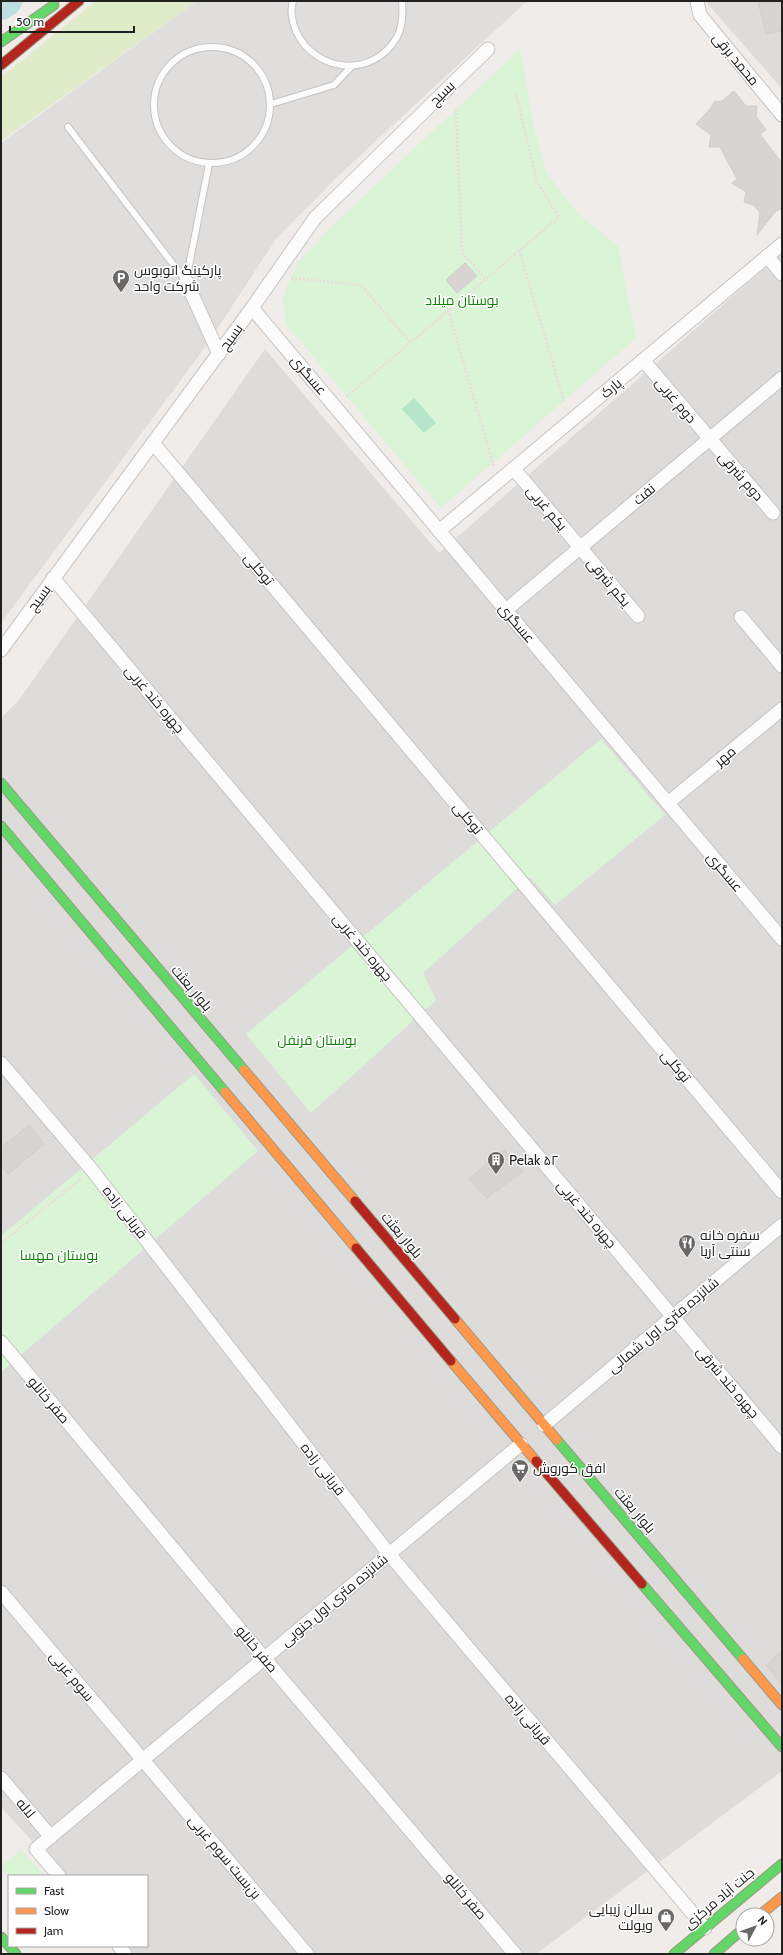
<svg xmlns="http://www.w3.org/2000/svg" width="783" height="1955" font-family="Cabin,Cairo,sans-serif">
<style>
.residential{fill:#dedcdb}
.grass{fill:#e0ebc9}
.park{fill:#daf4d6}
.pitch{fill:#b5e5ca}
.parking{fill:#dfdedd}
.lines{fill:none;stroke-linecap:round;stroke-linejoin:round}
.river{stroke:#bddfe1;stroke-width:30}
.building{fill:#d7d4d2;stroke:#d2cdca}
.lane-casing{stroke:#c5c3c2;stroke-width:8}
.street-casing{stroke:#c5c3c2;stroke-width:15}
.fast-casing{stroke:#9a9880;stroke-width:11}
.slow-casing{stroke:#9a9880;stroke-width:11}
.jam-casing{stroke:#9a9880;stroke-width:11}
.path{stroke:#ecdbdb;stroke-width:2.5;stroke-dasharray:2 2;stroke-linecap:butt}
.lane{stroke:#fdfcfc;stroke-width:6}
.street{stroke:#fdfcfc;stroke-width:13}
.fast{stroke:#63d668;stroke-width:9}
.slow{stroke:#ff974d;stroke-width:9}
.jam{stroke:#b3261e;stroke-width:9}
.labels{text-anchor:middle;stroke-width:3;stroke-linejoin:round;paint-order:stroke}
.street-label{font-size:14px;fill:#212121;stroke:#fff}
.poi-label{font-size:14px;fill:#212121;stroke:#fff;text-anchor:start}
.park-label{font-size:14px;fill:#12810c;stroke:#fff}
</style>
<rect width="100%" height="100%" fill="#efece9"/>
<!-- residential -->
<g class="residential">
<polygon points="707,1 782,1 782,89 707,3"/>
<polygon points="782,253 782,1771 536,1954 135,1954 128,1946 147,1946 147,1876 64,1876 1,1807 1,718 19,700 265,349 439,553"/>
</g>
<!-- grass -->
<g class="grass">
<polygon points="1,1 26,1 1,19"/>
<polygon points="96,1 197,1 1,141 1,77"/>
</g>
<!-- park -->
<g class="park">
<polygon points="520,49 533,124 546,172 578,214 618,246 636,338 441,508 286,324 283,297 297,265 330,228"/>
<polygon points="601,739 665,815 555,905 530,877 423,973 436,1000 311,1113 246,1034"/>
<polygon points="194,1074 258,1151 1,1372 1,1236"/>
<polygon points="21,1849 45,1876 9,1877 1,1867"/>
</g>
<!-- pitch -->
<polygon class="pitch" points="414,398 436,423 424,433 402,409"/>
<!-- parking -->
<polygon class="parking" points="197,1 526,2 337,177 276,239 206,346 1,623 1,143"/>
<g class="lines">
<!-- river -->
<polyline class="river" points="1,5 7,1"/>
</g>
<!-- building -->
<g class="building">
<polygon points="758,1 782,1 782,31 766,34"/>
<polygon points="734,91 746,106 757,106 756,116 766,130 760,134 782,163 782,208 775,212 757,235 760,213 754,205 744,202 746,192 732,183 737,179 720,147 709,147 711,135 696,124 711,108 714,102 722,101"/>
<polygon points="465,263 477,276 457,293 446,280"/>
<polygon points="29,1125 44,1144 8,1174 1,1166 1,1148"/>
<polygon points="504,1150 523,1171 487,1198 469,1179"/>
<polygon points="782,1651 782,1684 766,1665"/>
</g>
<g class="lines">
<defs>
<g id="lane">
<path d="M293,1C290,10 292,22 296,31C315,73 373,79 397,37C403,26 403,13 402,1"/>
<circle cx="212" cy="105" r="58"/>
<polyline points="271,104 334,85 351,67"/>
<polyline points="68,127 186,281"/>
<polyline points="186,281 209,164"/>
</g>
<g id="street">
<polyline points="697,1 700,15 782,115"/>
<polyline points="767,256 782,274"/>
<polyline points="186,281 219,354"/>
<polyline points="252,308 782,939"/>
<polyline points="643,360 773,513"/>
<polyline points="153,443 782,1192"/>
<polyline points="514,469 638,616"/>
<polyline points="439,531 782,244"/>
<polyline points="53,578 782,1447"/>
<polyline points="506,610 782,378"/>
<polyline points="741,617 782,666"/>
<polyline points="1,650 252,308 315,218 488,49"/>
<polyline points="668,803 782,709"/>
<polyline points="1,1063 92,1170 389,1554 705,1928"/>
<polyline points="1,1342 264,1658 515,1954"/>
<polyline points="544,1425 782,1225"/>
<polyline points="1,1592 307,1954"/>
<polyline points="1,1778 51,1837"/>
<polyline points="59,1876 36,1849 521,1444"/>
<polyline points="119,1946 125,1954"/>
</g>
<g id="fast">
<polyline points="1,42 54,5"/>
<polyline points="1,783 244,1070"/>
<polyline points="1,826 225,1092"/>
<polyline points="557,1440 743,1659"/>
<polyline points="642,1584 782,1747"/>
<polyline points="1,1937 16,1954"/>
<polyline points="674,1954 782,1864"/>
<polyline points="714,1954 743,1929"/>
</g>
<g id="slow">
<polyline points="244,1070 355,1201"/>
<polyline points="225,1092 356,1248"/>
<polyline points="455,1319 557,1440"/>
<polyline points="451,1361 536,1461"/>
<polyline points="743,1659 782,1705"/>
<polyline points="760,1915 782,1897"/>
</g>
<g id="jam">
<polyline points="1,65 79,1"/>
<polyline points="355,1201 455,1319"/>
<polyline points="356,1248 451,1361"/>
<polyline points="536,1461 642,1584"/>
</g>
</defs>
<!-- lane casing -->
<use href="#lane" class="lane-casing"/>
<!-- street casing -->
<use href="#street" class="street-casing"/>
<!-- fast casing -->
<use href="#fast" class="fast-casing"/>
<!-- slow casing -->
<use href="#slow" class="slow-casing"/>
<!-- jam casing -->
<use href="#jam" class="jam-casing"/>
<!-- path -->
<g class="path">
<polyline points="456,109 462,252 485,278"/>
<polyline points="519,250 564,401"/>
<polyline points="291,278 361,285 410,342"/>
<polyline points="448,310 493,463 493,466"/>
<polyline points="346,397 559,217 537,182 516,94"/>
<polyline points="1,1243 82,1178"/>
</g>
<!-- lane -->
<use href="#lane" class="lane"/>
<!-- street -->
<use href="#street" class="street"/>
<!-- fast -->
<use href="#fast" class="fast"/>
<!-- slow -->
<use href="#slow" class="slow"/>
<!-- jam -->
<use href="#jam" class="jam"/>
</g>
<!-- icons -->
<defs>
<symbol id="parking-pin" viewBox="-11 -11 22 30"><path d="M0 17L-7.5 6A9.5 9.5 0 1 1 7.5 6Z" fill="#696867" stroke="#fff"/><path d="M-3.5-5.5H1a3.5 3.5 0 0 1 0 7H-1V5.5H-3.5ZM-1-3.4V-.6H.8a1.4 1.4 0 0 0 0-2.8Z" fill="#fff"/></symbol>
<symbol id="building-pin" viewBox="-11 -11 22 30"><path d="M0 17L-7.5 6A9.5 9.5 0 1 1 7.5 6Z" fill="#696867" stroke="#fff"/><path d="M-4-6H4V6H1V3H-1V6H-4ZM-2.5-4.3h1.7v1.8h-1.7ZM.8-4.3h1.7v1.8H.8ZM-2.5-1h1.7V.8h-1.7ZM.8-1h1.7V.8H.8Z" fill="#fff"/></symbol>
<symbol id="restaurant-pin" viewBox="-11 -11 22 30"><path d="M0 17L-7.5 6A9.5 9.5 0 1 1 7.5 6Z" fill="#696867" stroke="#fff"/><path d="M-5-6h1v4h1v-4h1v4h1v-4h1v5L-1.5 .5V6h-2V.5L-5-1ZM5-6V6H3V1.5H1.5Q1.5-4 5-6Z" fill="#fff"/></symbol>
<symbol id="supermarket-pin" viewBox="-11 -11 22 30"><path d="M0 17L-7.5 6A9.5 9.5 0 1 1 7.5 6Z" fill="#696867" stroke="#fff"/><path d="M-6-5.5h2.5l.6 2H6L4.5 2H-2.5L-4.4-4H-6ZM-1.5 3.2a1.3 1.3 0 1 0 .1 0ZM3 3.2a1.3 1.3 0 1 0 .1 0Z" fill="#fff"/></symbol>
<symbol id="shop-pin" viewBox="-11 -11 22 30"><path d="M0 17L-7.5 6A9.5 9.5 0 1 1 7.5 6Z" fill="#696867" stroke="#fff"/><path d="M-5-2.5h2.3a2.7 3.5 0 0 1 5.4 0H5L5.5 6h-11ZM-1.5-2.5h3a1.5 2.3 0 0 0-3 0Z" fill="#fff"/></symbol>
</defs>
<g fill-rule="evenodd">
<use href="#parking-pin" x="111" y="268" width="20" height="27"/>
<use href="#building-pin" x="486" y="1150" width="20" height="27"/>
<use href="#restaurant-pin" x="677" y="1233" width="20" height="27"/>
<use href="#supermarket-pin" x="510" y="1458" width="20" height="27"/>
<use href="#shop-pin" x="656" y="1907" width="20" height="27"/>
</g>
<g class="labels">
<!-- street labels -->
<g class="street-label">
<text transform="translate(736 59) rotate(50)" y="5">محمد برقی</text>
<text transform="translate(442 93) rotate(-44)" y="5">بسیج</text>
<text transform="translate(231 337) rotate(-54)" y="5">بسیج</text>
<text transform="translate(309 375) rotate(50)" y="5">عسگری</text>
<text transform="translate(611 388) rotate(-40)" y="5">پارک</text>
<text transform="translate(676 400) rotate(50)" y="5">دوم غربی</text>
<text transform="translate(741 476) rotate(49)" y="5">دوم شرقی</text>
<text transform="translate(644 494) rotate(-40)" y="5">نفت</text>
<text transform="translate(547 508) rotate(50)" y="5">یکم غربی</text>
<text transform="translate(259 569) rotate(50)" y="5">توکلی</text>
<text transform="translate(609 582) rotate(50)" y="5">یکم شرقی</text>
<text transform="translate(39 598) rotate(-54)" y="5">بسیج</text>
<text transform="translate(517 623) rotate(50)" y="5">عسگری</text>
<text transform="translate(155 699) rotate(50)" y="5">چهره خند غربی</text>
<text transform="translate(725 756) rotate(-40)" y="5">مهر</text>
<text transform="translate(468 818) rotate(50)" y="5">توکلی</text>
<text transform="translate(725 872) rotate(50)" y="5">عسگری</text>
<text transform="translate(363 947) rotate(50)" y="5">چهره خند غربی</text>
<text transform="translate(192 988) rotate(50)" y="5">بلوار بعثت</text>
<text transform="translate(676 1066) rotate(50)" y="5">توکلی</text>
<text transform="translate(125 1212) rotate(52)" y="5">قربانی زاده</text>
<text transform="translate(587 1214) rotate(50)" y="5">چهره خند غربی</text>
<text transform="translate(402 1235) rotate(50)" y="5">بلوار بعثت</text>
<text transform="translate(663 1325) rotate(-40)" y="5">شانزده متری اول شمالی</text>
<text transform="translate(728 1382) rotate(50)" y="5">چهره خند شرقی</text>
<text transform="translate(49 1400) rotate(50)" y="5">صفر خانلو</text>
<text transform="translate(323 1469) rotate(52)" y="5">قربانی زاده</text>
<text transform="translate(635 1510) rotate(50)" y="5">بلوار بعثت</text>
<text transform="translate(334 1600) rotate(-40)" y="5">شانزده متری اول جنوبی</text>
<text transform="translate(257 1649) rotate(50)" y="5">صفر خانلو</text>
<text transform="translate(72 1676) rotate(50)" y="5">سوم غربی</text>
<text transform="translate(528 1719) rotate(50)" y="5">قربانی زاده</text>
<text transform="translate(26 1808) rotate(50)" y="5">لاله</text>
<text transform="translate(225 1857) rotate(50)" y="5">بن‌بست سوم غربی</text>
<text transform="translate(466 1896) rotate(50)" y="5">صفر خانلو</text>
<text transform="translate(719 1898) rotate(-40)" y="5">جنت آباد مرکزی</text>
</g>
<!-- poi labels -->
<g class="poi-label">
<text x="134" y="275">پارکینگ اتوبوس<tspan x="134" dy="16">شرکت واحد</tspan></text>
<text x="509" y="1165">Pelak ۵۲</text>
<text x="700" y="1240">سفره خانه<tspan x="700" dy="16">سنتی آریا</tspan></text>
<text x="533" y="1473">افق کوروش</text>
<text x="653" y="1914" text-anchor="end">سالن زیبایی<tspan x="653" dy="16">ویولت</tspan></text>
</g>
<!-- park labels -->
<g class="park-label">
<text x="462" y="305">بوستان میلاد</text>
<text x="317" y="1045">بوستان قرنفل</text>
<text x="59" y="1260">بوستان مهسا</text>
</g>
</g>
<!-- border -->
<rect width="783" height="1955" fill="none" stroke="#212121" stroke-width="4"/>
<!-- legend -->
<rect x="8" y="1875" width="140" height="72" fill="#ffffff" stroke="#a6a6a6"/>
<rect x="16" y="1888" width="20" height="6" fill="#63d668" stroke="#a6a6a6"/>
<text x="44" y="1895" font-size="12" fill="#212121">Fast</text>
<rect x="16" y="1908" width="20" height="6" fill="#ff974d" stroke="#a6a6a6"/>
<text x="44" y="1915" font-size="12" fill="#212121">Slow</text>
<rect x="16" y="1928" width="20" height="6" fill="#b3261e" stroke="#a6a6a6"/>
<text x="44" y="1935" font-size="12" fill="#212121">Jam</text>
<!-- north arrow -->
<g transform="translate(755 1927) rotate(49)"><circle r="19" fill="#ffffff" stroke="#a6a6a6"/>
<path d="M0-3L7 15L0 10L-7 15Z" fill="#696867"/>
<text y="-6" font-size="11" font-weight="bold" text-anchor="middle" fill="#212121">N</text>
</g>
<!-- scale -->
<path d="M10 26v6h124v-6" fill="none" stroke="#212121" stroke-width="2"/>
<text x="16" y="26" font-size="12" fill="#212121" stroke="#ffffff" stroke-width="3" paint-order="stroke">50 m</text>
</svg>
